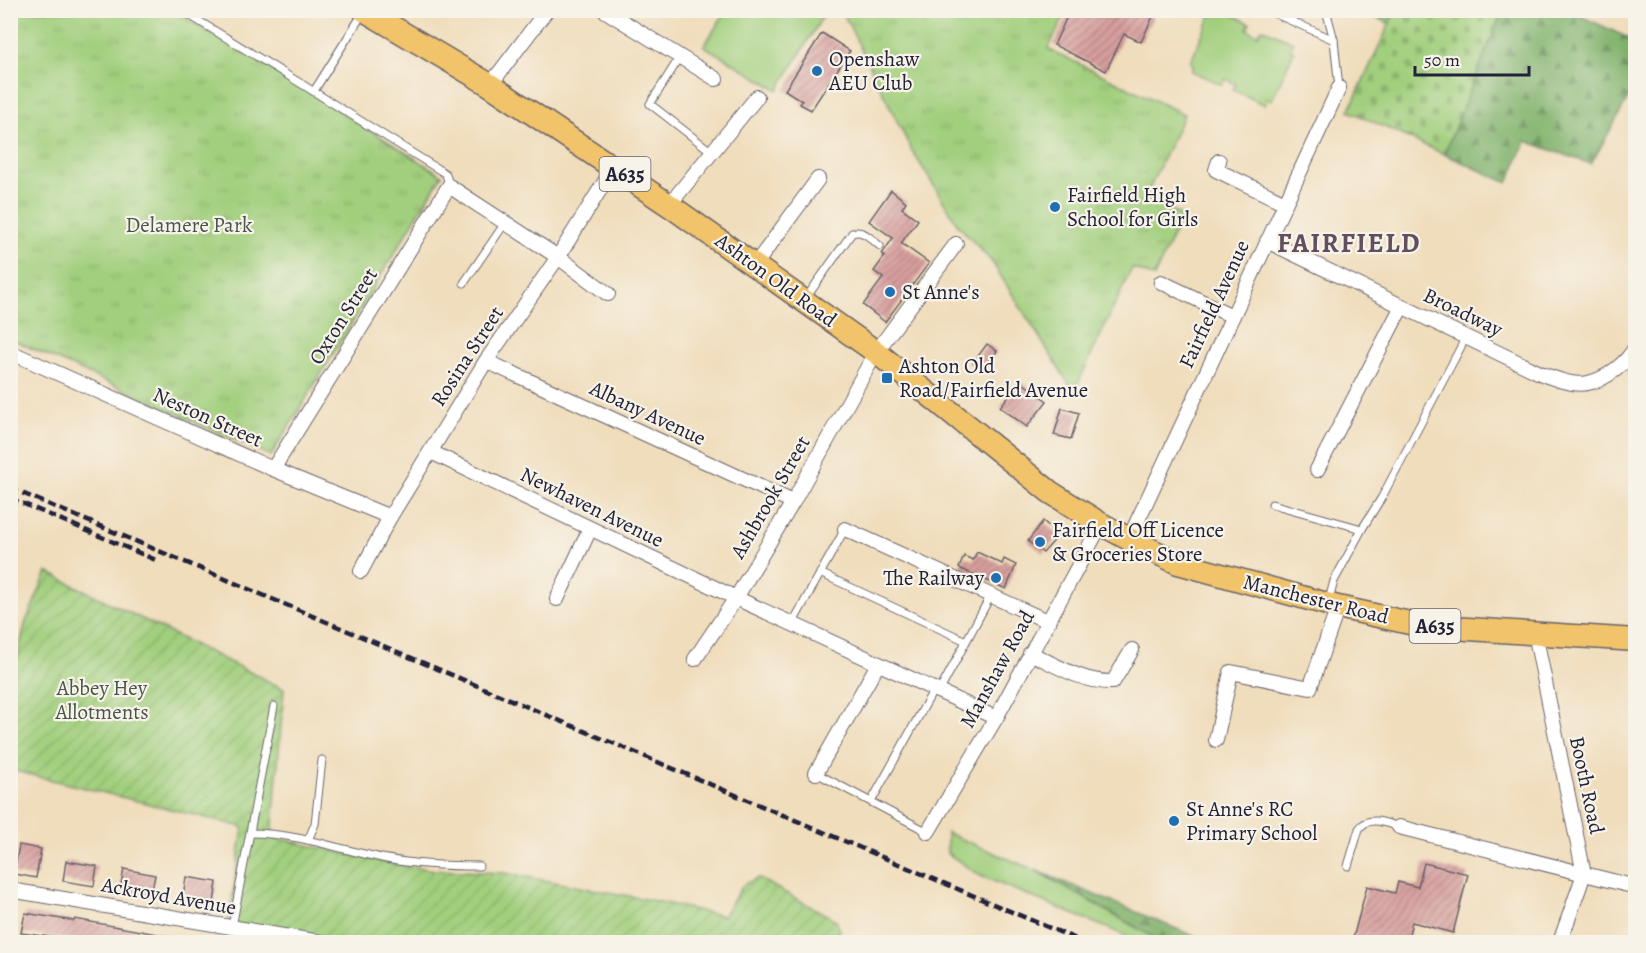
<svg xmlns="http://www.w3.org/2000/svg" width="1646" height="953" font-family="Alegreya,serif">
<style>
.grass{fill:#a1cf7d;stroke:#62785c;stroke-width:1.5}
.forest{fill:url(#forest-firs);stroke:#516a54;stroke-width:1.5}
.cemetery{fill:url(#cemetery-stones);stroke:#62785c;stroke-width:1.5}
.park{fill:url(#park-tufts);stroke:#62785c;stroke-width:1.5}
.garden{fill:url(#garden-furrows);stroke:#62785c;stroke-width:1.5}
.building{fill:url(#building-hatch)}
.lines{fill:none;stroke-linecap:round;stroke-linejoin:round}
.service-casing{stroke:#6a6368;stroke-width:9}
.minor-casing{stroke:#6a6368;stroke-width:16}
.trunk-casing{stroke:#6a6368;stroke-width:25}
.service{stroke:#fff;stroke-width:7}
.minor{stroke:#fff;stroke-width:14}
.trunk{stroke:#f1c36a;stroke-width:22}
.rail{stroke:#22223b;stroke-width:4.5;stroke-dasharray:9 4.5;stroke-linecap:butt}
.poi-dot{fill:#1f6fb2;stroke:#f7f3e8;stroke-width:2}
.labels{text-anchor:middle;stroke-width:4.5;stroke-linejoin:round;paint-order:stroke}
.shield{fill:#f7f3e8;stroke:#62616f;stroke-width:1.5}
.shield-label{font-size:20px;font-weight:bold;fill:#22223b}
.poi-label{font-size:21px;fill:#22223b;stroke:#f7f3e8;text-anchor:start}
.park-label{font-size:21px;fill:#48564f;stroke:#f7f3e8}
.street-label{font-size:21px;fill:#22223b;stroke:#f7f3e8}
.district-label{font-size:27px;font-weight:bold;letter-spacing:1.5px;fill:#614e5e;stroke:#f7f3e8}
</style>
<defs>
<pattern id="forest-firs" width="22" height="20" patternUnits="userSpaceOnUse" patternTransform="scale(1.5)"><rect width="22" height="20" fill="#80b26c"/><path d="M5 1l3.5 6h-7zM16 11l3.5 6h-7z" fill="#68905a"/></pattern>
<pattern id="cemetery-stones" width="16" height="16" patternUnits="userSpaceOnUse" patternTransform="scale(1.5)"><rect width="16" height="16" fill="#a1cf7d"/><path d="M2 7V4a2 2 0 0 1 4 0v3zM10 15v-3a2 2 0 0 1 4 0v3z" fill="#8ab16d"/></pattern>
<pattern id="park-tufts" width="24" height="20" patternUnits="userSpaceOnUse" patternTransform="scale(1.5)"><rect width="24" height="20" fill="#a1cf7d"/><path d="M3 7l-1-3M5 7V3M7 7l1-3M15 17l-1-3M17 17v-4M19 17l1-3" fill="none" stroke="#8ab16d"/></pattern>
<pattern id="garden-furrows" width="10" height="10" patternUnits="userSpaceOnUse" patternTransform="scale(1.5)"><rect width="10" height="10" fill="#a1cf7d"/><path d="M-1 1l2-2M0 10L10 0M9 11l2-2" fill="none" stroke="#8ab16d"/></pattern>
<pattern id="building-hatch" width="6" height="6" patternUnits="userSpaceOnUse" patternTransform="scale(1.5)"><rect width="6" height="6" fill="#d79f9e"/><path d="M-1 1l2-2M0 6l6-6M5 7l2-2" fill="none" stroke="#ae8182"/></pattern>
</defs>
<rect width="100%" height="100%" fill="#f7f3e8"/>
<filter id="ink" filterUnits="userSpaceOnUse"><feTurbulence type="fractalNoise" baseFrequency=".0167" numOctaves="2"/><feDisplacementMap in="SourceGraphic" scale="12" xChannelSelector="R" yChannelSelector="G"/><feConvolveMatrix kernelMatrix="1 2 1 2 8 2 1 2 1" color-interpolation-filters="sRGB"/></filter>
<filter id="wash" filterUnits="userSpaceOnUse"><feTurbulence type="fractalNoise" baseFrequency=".008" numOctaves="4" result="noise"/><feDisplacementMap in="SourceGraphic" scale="24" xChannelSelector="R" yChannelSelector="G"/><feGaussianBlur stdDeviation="1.35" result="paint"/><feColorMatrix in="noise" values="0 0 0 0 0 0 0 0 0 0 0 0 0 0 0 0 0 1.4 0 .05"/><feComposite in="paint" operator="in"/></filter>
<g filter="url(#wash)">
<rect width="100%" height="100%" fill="#f0ddbc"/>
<!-- grass -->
<g class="grass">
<polygon points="726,11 726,10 826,11 778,90 704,46"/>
<polygon points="1218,11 1224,11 1250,23 1247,29 1258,35 1262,28 1293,42 1290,49 1294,51 1272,100 1267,99 1265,105 1233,90 1236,84 1225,79 1222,85 1191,71 1193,64 1190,62 1212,13 1216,15"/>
<polygon points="947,833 1035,870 1162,942 1141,942 981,876 947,853"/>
</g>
<!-- forest -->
<g class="forest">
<polygon points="1360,11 1426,11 1414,34"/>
<polygon points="1502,11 1570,11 1635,41 1635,86 1591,164 1526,141 1508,183 1444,154"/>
<polygon points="1035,870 1208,942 1162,942"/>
</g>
<!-- cemetery -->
<polygon class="cemetery" points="1396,10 1502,11 1444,154 1349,111"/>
<!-- park -->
<g class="park">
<polygon points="11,11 174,11 301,87 442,175 271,456 11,339"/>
<polygon points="842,11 1067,11 1048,49 1184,114 1145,198 1182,216 1154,277 1132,268 1074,392 992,262 958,225 911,149"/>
</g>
<!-- garden -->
<polygon class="garden" points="47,572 284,689 272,837 387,863 435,870 505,873 651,900 723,916 744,884 758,878 836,920 840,931 832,942 275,942 276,934 228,925 243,827 11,770 11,686 25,624"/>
<g id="blocks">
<!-- building -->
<g class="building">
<polygon points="1070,10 1156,10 1141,42 1124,34 1106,71 1054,45"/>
<polygon points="822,33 850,51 811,110 800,104 802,101 785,90"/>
<polygon points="891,190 906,202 902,208 918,220 901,243 929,263 885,322 863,305 883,278 874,271 885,256 882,254 893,238 869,221"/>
<polygon points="987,344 997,351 983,370 973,363"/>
<polygon points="1020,381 1047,401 1027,427 1000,407"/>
<polygon points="1062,408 1079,413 1071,439 1054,435"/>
<polygon points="1043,521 1059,535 1043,553 1028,541"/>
<polygon points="977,552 1002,564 1004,559 1016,565 1006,589 959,568 964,556 973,560"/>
<polygon points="19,845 41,849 36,878 14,874"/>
<polygon points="66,861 97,866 94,886 63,881"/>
<polygon points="1424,863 1468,874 1453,933 1412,922 1407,942 1352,942 1367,886 1395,893 1398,882 1418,887"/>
<polygon points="124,869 155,875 151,895 120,890"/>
<polygon points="186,877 217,882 214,903 183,897"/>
<polygon points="25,913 74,921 75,919 168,936 167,942 87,942 21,933"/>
</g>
</g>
</g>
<g filter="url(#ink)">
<use href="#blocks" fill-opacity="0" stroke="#6a6368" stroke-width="1.5"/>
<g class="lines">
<defs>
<g id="service">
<polyline points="181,10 300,83 446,174 449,186"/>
<polyline points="1267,10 1334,40"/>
<polyline points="1326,10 1334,40 1339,88"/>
<polyline points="680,57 650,104 712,152"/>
<polyline points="314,91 363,13"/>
<polyline points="464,283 505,223"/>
<path d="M806,298L852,233C863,229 871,239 880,246"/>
<polyline points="1272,504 1362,529"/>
<polyline points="820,573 966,641"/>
<polyline points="1329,600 1334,581 1362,529 1382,497 1466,337"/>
<polyline points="792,624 845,529"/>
<polyline points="939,692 991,595"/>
<polyline points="816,773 928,832"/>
<polyline points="871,802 934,689"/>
<path d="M250,833C297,833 341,850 387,859C417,865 448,866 479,866"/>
<polyline points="308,840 315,824 322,760"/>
<path d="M1348,866L1359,829C1368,815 1386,823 1399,827"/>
<polyline points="232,927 274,706"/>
</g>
<g id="minor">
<polyline points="604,10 716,79"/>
<polyline points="490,85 547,10"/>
<polyline points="1219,161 1216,170 1285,203"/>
<polyline points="669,205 757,97"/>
<path d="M1267,241L1542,374C1556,379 1573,386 1588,383C1607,379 1627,363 1636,346"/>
<polyline points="755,265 818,179"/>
<polyline points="1161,282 1232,316"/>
<polyline points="10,352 273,469 390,517"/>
<polyline points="486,361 793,502"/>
<polyline points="431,452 736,598 953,698"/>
<polyline points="273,469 449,186 558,257 608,294"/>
<polyline points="1317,470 1402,306"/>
<polyline points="845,529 1047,621"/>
<polyline points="1129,539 1339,88"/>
<polyline points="361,571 390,517 486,361 558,257 614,167"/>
<polyline points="557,599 590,529"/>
<polyline points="1535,633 1584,874 1560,942"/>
<path d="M1030,653C1056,665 1083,683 1113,682L1132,650"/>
<polyline points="695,659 736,598 793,502 876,352 956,244"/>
<polyline points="957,700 996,718"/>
<polyline points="1216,740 1231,672 1310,688 1338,607"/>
<polyline points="816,773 878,664"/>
<polyline points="1399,827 1636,887"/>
<polyline points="928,832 996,718 1101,524"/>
<polyline points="10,890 320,942"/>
</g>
<polyline id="trunk" points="364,10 490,85 669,205 876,352 1050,492 1101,524 1129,539 1178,563 1338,607 1423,626 1636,640"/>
</defs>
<!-- service casing -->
<use href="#service" class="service-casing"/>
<!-- minor casing -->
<use href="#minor" class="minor-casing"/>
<!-- trunk casing -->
<use href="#trunk" class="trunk-casing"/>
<!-- service -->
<use href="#service" class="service"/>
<!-- minor -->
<use href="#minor" class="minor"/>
<!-- trunk -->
<use href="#trunk" class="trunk"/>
<!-- rail -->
<g class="rail">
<polyline points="10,488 1083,942"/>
<polyline points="10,498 158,561"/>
</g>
</g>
</g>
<!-- markers -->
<g class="poi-dot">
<circle cx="817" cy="71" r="6"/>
<circle cx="1055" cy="207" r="6"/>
<circle cx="890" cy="292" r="6"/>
<rect x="881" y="372" width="12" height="12" rx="3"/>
<circle cx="1040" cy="542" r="6"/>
<circle cx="996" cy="578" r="6"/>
<circle cx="1174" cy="821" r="6"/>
</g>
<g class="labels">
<!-- shield labels -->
<g class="shield">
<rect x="599.5" y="157" width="51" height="34" rx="4.5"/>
<rect x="1409.5" y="609" width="51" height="34" rx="4.5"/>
</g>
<g class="shield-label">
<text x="625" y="181">A635</text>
<text x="1435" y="633">A635</text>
</g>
<!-- poi labels -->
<g class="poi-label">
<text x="829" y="66">Openshaw<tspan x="829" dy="24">AEU Club</tspan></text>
<text x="1067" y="202">Fairfield High<tspan x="1067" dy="24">School for Girls</tspan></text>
<text x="902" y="299">St Anne's</text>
<text x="899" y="373">Ashton Old<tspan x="899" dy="24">Road/Fairfield Avenue</tspan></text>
<text x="1052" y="537">Fairfield Off Licence<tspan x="1052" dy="24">&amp; Groceries Store</tspan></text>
<text x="984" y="585" text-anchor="end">The Railway</text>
<text x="1186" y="816">St Anne's RC<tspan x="1186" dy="24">Primary School</tspan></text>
</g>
<!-- park labels -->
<g class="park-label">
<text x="189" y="232">Delamere Park</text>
<text x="102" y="695">Abbey Hey<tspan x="102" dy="24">Allotments</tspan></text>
</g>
<!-- street labels -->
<g class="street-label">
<text transform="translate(776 280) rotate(36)" y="7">Ashton Old Road</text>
<text transform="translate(1214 304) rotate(-65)" y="7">Fairfield Avenue</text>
<text transform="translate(1463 312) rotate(26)" y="7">Broadway</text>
<text transform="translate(343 316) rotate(-58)" y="7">Oxton Street</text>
<text transform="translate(467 356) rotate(-57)" y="7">Rosina Street</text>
<text transform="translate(648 413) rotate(25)" y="7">Albany Avenue</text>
<text transform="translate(208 417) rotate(24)" y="7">Neston Street</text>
<text transform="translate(770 497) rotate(-60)" y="7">Ashbrook Street</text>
<text transform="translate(592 507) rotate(26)" y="7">Newhaven Avenue</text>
<text transform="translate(1316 599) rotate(14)" y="7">Manchester Road</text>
<text transform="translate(997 669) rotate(-61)" y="7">Manshaw Road</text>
<text transform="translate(1587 785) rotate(78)" y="7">Booth Road</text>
<text transform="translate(169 896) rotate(10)" y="7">Ackroyd Avenue</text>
</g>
<!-- district labels -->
<g class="district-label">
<text x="1349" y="252">FAIRFIELD</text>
</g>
</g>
<!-- margin -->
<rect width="1646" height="953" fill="none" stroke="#f7f3e8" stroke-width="36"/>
<!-- scale -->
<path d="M1415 66v9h114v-9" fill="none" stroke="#22223b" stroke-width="3"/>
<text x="1424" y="66" font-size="18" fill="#22223b" stroke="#f7f3e8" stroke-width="4.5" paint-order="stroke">50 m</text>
</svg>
